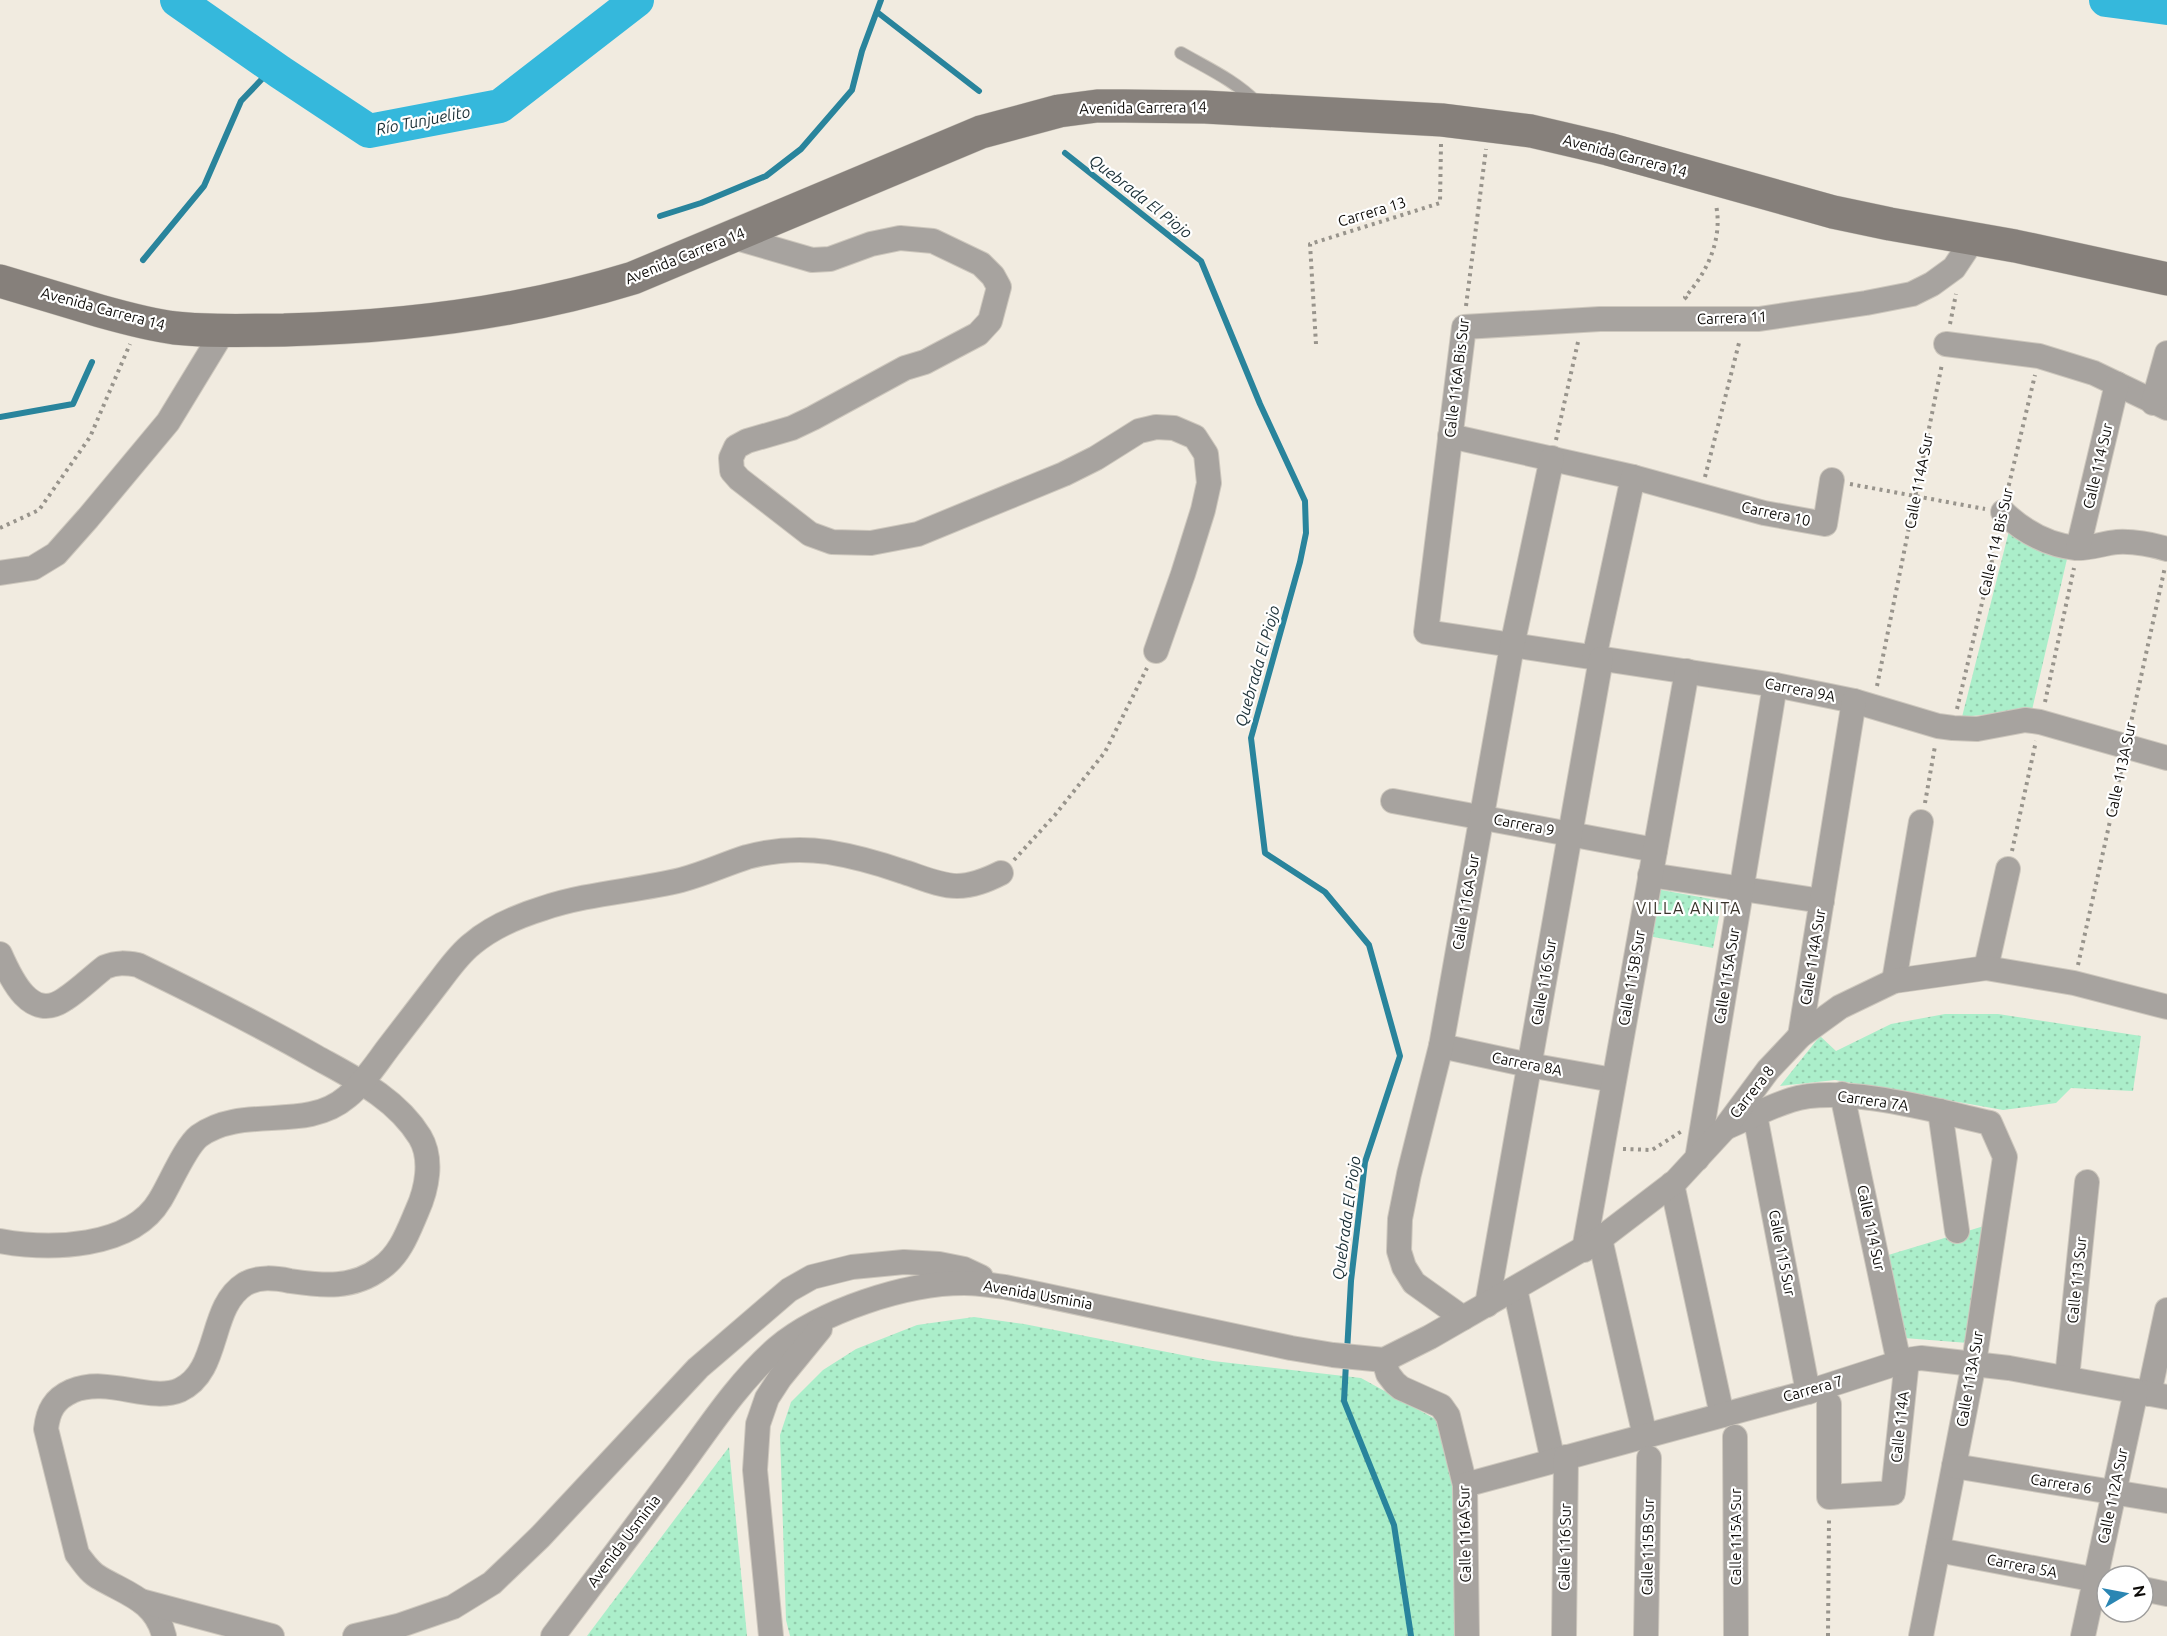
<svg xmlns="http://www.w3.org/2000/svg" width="2167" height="1636" font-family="Ubuntu,sans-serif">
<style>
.grass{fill:url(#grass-dots)}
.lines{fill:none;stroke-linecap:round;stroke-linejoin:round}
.stream{stroke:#29849c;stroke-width:6}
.river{stroke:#35b8dc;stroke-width:34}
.lane-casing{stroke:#cdc7bd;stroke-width:14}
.street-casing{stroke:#cdc7bd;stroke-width:26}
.secondary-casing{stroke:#cdc7bd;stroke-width:34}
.path{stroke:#98948c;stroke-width:4;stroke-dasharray:3 4.5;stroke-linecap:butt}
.lane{stroke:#a7a39f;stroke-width:12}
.street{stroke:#a7a39f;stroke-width:24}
.secondary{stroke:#86807b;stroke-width:33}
.labels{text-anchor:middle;stroke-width:4.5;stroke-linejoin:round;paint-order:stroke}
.street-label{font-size:15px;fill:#0d0b08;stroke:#fff}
.water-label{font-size:16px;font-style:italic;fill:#1b3037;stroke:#fff}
.neighbourhood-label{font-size:16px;letter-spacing:1.5px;fill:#39342b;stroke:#fff}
</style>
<defs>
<pattern id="grass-dots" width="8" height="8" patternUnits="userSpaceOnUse" patternTransform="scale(1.5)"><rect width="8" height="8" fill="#abeeca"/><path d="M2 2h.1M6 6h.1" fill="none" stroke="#92cbac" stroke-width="1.8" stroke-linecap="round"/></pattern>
</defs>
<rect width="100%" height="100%" fill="#f1ebe0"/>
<!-- grass -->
<g class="grass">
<polygon points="2009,531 2067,559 2032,710 1962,717"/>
<polygon points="1656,889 1722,901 1713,948 1648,936"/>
<polygon points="1945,1014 1998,1014 2141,1036 2133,1091 2071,1088 2056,1103 2003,1110 1835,1080 1780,1086 1820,1036 1836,1051 1891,1024"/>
<polygon points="1984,1226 1968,1343 1904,1338 1885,1256"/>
<polygon points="974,1317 1024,1324 1213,1361 1361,1378 1437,1420 1458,1497 1460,1636 790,1636 786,1620 780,1435 791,1402 823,1370 856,1349 917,1325"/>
<polygon points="729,1447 747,1636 587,1636"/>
</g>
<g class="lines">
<!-- stream -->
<g class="stream">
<polyline points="877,12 979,91"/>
<polyline points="1065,153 1201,261 1260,404 1305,501 1306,533 1300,562 1251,738 1265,853 1325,892 1369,945 1400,1056 1365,1162 1351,1281 1347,1352"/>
<polyline points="660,216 701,203 766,176 801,149 852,90 862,51 881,0"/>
<polyline points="143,260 204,186 241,101 262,79 280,72"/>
<polyline points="0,417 73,404 92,362"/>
<polyline points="1346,1363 1344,1401 1394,1525 1411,1636"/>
</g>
<!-- river -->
<g class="river">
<polyline points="177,0 280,72 369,131 500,106 637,0"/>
<polyline points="2106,0 2167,8"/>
</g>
<defs>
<path id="lane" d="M1181,53C1207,68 1236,81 1257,103"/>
<g id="street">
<polyline points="733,237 812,260 830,259 871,244 900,238 933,241 981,264 993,276 999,287 990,321 978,334 925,362 905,368 813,418 792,428 747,441 736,447 731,458 732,471 739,479 810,534 832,542 871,543 918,534 1064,474 1096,458 1139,431 1156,427 1174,428 1195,437 1206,454 1209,483 1203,510 1183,574 1156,651"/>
<polyline points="1974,238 1954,268 1932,284 1912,294 1866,303 1759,319 1600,319 1464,327 1426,632 1775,685 1854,701 1938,726 1953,728 1977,729 2025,720 2040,722 2167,758"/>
<polyline points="1946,344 2039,356 2094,373 2167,408"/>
<polyline points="2153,403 2167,353"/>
<polyline points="1450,436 1633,477 1764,513 1825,524 1832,480"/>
<path d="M2003,512C2023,531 2048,545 2076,548C2089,549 2104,543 2117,542C2135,541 2150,544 2167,549"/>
<polyline points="2078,548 2117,384"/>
<polyline points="0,573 33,568 56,554 88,518 168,422 224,330"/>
<polyline points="1594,658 1633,477"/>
<polyline points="1393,801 1655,850"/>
<polyline points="1650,875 1822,901"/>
<path d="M0,954C11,979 31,1023 65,999C79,990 92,977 105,967C117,962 126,963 138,965C198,994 258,1024 316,1057C354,1078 396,1098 420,1137C433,1159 427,1189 417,1211C408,1232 400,1255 381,1268C353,1289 323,1286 290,1281C275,1278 259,1276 245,1284C208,1307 221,1371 180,1390C150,1403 108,1376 72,1391C54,1399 48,1411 46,1429L77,1554C84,1563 90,1573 100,1578C127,1594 156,1601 164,1636"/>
<polyline points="1986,968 2008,869"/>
<polyline points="1894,981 1921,822"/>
<polyline points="1800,1036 1854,701"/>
<polyline points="1441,1046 1529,1065 1613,1080"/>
<polyline points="1842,1094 1899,1363"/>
<polyline points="1940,1111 1957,1231"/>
<polyline points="1755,1115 1808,1392"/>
<path d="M1727,1127C1748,1118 1769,1107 1791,1100C1842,1084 1937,1111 1990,1123L2005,1157L1974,1363L1921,1636"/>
<polyline points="1697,1159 1775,685"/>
<polyline points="1672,1184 1722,1415"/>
<polyline points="1600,1239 1645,1436"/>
<path d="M0,1241C49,1250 131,1249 160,1200C170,1184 185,1147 199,1136C243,1104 305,1133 347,1097C363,1084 376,1064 388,1048C405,1026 421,1005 438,983C448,970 459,954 472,944C493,926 518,916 544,908C589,893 636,891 681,880C704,874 725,864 747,857C773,850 801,848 828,852C852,856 878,863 901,871C918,876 939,886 957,886C973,886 987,880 1001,873"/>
<polyline points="1584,1250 1687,671"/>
<polyline points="1515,1289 1553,1461"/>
<polyline points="1487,1305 1601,659"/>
<polyline points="1463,1318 1414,1283 1404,1267 1399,1251 1400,1219 1409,1174 1441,1046 1512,646 1552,458"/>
<polyline points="1384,1360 1388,1374 1395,1383 1401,1388 1441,1406 1448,1416 1465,1485 1467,1636"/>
<polyline points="2067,1378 2087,1182"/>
<polyline points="2149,1394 2167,1310"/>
<polyline points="1829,1404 1829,1497 1893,1493 1907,1360"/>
<polyline points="1735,1437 1736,1636"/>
<polyline points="1954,1466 2167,1501"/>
<polyline points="1465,1485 1808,1392 1907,1360 1921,1358 2009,1368 2167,1397"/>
<polyline points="1938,1550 2107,1582"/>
<polyline points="2143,1589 2167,1594"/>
<polyline points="141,1601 272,1636"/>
<polyline points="355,1636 398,1626 453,1607 492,1583 540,1537 698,1368 789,1290 812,1277 852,1267 904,1262 939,1264 964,1269 981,1277"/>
<path d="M553,1636C594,1582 634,1529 674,1475C706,1432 736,1384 777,1348C821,1311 906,1283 964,1283C977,1283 991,1285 1005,1287L1291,1348L1333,1355L1384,1360L1430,1337L1600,1239L1676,1181L1725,1128L1768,1070L1800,1036L1840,1007L1894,981L1986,968L2074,983L2167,1007"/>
<polyline points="771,1636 755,1470 758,1424 767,1398 780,1378 820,1329"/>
<polyline points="1564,1636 1566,1457"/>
<polyline points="1646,1636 1649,1458"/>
<polyline points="2083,1636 2136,1391"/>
</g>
<path id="secondary" d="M0,281C33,291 67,301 100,311C125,318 150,325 175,328C211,332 248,330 284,330C402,327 520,313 633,278L981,132L1059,111L1097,106H1124L1205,107L1442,120L1531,131L1608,149L1833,212L1890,224L2015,246L2167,279"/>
</defs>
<!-- lane casing -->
<use href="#lane" class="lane-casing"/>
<!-- street casing -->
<use href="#street" class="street-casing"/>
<!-- secondary casing -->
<use href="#secondary" class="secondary-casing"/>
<!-- path -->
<g class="path">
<path d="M1687,299L1685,297C1707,273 1723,239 1716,205"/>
<polyline points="1466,306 1486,149"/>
<polyline points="1950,324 1956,294"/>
<polyline points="1316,344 1310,244 1440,203 1441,144"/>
<polyline points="1556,440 1578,342"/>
<polyline points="1705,477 1740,339"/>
<polyline points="1850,484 1985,509"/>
<polyline points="2007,493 2035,375"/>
<polyline points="0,528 39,510 90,437 130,344"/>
<polyline points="1877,686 1942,364"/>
<polyline points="2045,702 2074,568"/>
<polyline points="1957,709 1998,535"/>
<polyline points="2130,727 2165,567"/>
<polyline points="1925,803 1935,746"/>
<polyline points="2012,851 2036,741"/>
<polyline points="1014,860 1055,815 1105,752 1147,668"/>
<polyline points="2078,965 2122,767"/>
<polyline points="1623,1149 1652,1150 1682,1131"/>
<polyline points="1828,1636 1829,1517"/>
</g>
<!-- lane -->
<use href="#lane" class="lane"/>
<!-- street -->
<use href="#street" class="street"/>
<!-- secondary -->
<use href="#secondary" class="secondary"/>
</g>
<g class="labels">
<!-- street labels -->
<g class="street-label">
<text transform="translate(1143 108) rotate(-1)" y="5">Avenida Carrera 14</text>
<text transform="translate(1625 156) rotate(15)" y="5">Avenida Carrera 14</text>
<text transform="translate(1372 212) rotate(-17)" y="5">Carrera 13</text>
<text transform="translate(685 256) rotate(-22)" y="5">Avenida Carrera 14</text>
<text transform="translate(103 309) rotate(15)" y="5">Avenida Carrera 14</text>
<text transform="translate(1732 318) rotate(-2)" y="5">Carrera 11</text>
<text transform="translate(1457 378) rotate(-83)" y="5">Calle 116A Bis Sur</text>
<text transform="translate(2098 466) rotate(-77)" y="5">Calle 114 Sur</text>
<text transform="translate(1919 481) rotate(-79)" y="5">Calle 114A Sur</text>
<text transform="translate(1776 514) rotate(12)" y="5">Carrera 10</text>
<text transform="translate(1996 542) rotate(-77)" y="5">Calle 114 Bis Sur</text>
<text transform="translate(1800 690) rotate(11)" y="5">Carrera 9A</text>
<text transform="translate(2121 770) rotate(-78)" y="5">Calle 113A Sur</text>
<text transform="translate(1524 825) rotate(11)" y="5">Carrera 9</text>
<text transform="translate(1466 902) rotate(-80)" y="5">Calle 116A Sur</text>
<text transform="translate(1813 957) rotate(-81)" y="5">Calle 114A Sur</text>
<text transform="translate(1727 976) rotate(-81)" y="5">Calle 115A Sur</text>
<text transform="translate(1632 978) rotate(-80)" y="5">Calle 115B Sur</text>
<text transform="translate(1544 982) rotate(-80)" y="5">Calle 116 Sur</text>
<text transform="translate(1527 1064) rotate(11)" y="5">Carrera 8A</text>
<text transform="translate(1752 1092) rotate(-52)" y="5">Carrera 8</text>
<text transform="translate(1873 1101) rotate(8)" y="5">Carrera 7A</text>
<text transform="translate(1871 1228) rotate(78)" y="5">Calle 114 Sur</text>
<text transform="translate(1782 1253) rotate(79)" y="5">Calle 115 Sur</text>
<text transform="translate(2077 1280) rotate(-84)" y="5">Calle 113 Sur</text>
<text transform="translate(1038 1295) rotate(10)" y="5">Avenida Usminia</text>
<text transform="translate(1970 1379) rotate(-80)" y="5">Calle 113A Sur</text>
<text transform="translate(1813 1389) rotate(-16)" y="5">Carrera 7</text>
<text transform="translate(1900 1427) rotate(-84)" y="5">Calle 114A</text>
<text transform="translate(2061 1484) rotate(9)" y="5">Carrera 6</text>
<text transform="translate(2113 1496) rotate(-78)" y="5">Calle 112A Sur</text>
<text transform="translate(1465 1534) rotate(-91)" y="5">Calle 116A Sur</text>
<text transform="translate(1736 1537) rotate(-90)" y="5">Calle 115A Sur</text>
<text transform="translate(624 1541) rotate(-53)" y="5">Avenida Usminia</text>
<text transform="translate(1565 1547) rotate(-89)" y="5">Calle 116 Sur</text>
<text transform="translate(1648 1547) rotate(-89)" y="5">Calle 115B Sur</text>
<text transform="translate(2022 1566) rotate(11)" y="5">Carrera 5A</text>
</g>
<!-- water labels -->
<g class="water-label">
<text transform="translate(423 120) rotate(-11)" y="6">Río Tunjuelito</text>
<text transform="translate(1141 196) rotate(38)" y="6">Quebrada El Piojo</text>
<text transform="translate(1257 666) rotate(-74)" y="6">Quebrada El Piojo</text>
<text transform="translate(1346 1218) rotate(-82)" y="6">Quebrada El Piojo</text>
</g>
<!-- neighbourhood labels -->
<g class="neighbourhood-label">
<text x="1689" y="914">VILLA ANITA</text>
</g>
</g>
<!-- north arrow -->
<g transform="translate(2125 1594) rotate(80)"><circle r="28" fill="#ffffff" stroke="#9e9d9c" stroke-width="1.5"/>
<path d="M0-4.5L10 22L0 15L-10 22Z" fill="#2a86b3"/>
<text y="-9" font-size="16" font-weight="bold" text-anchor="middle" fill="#0d0b08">N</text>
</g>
</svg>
